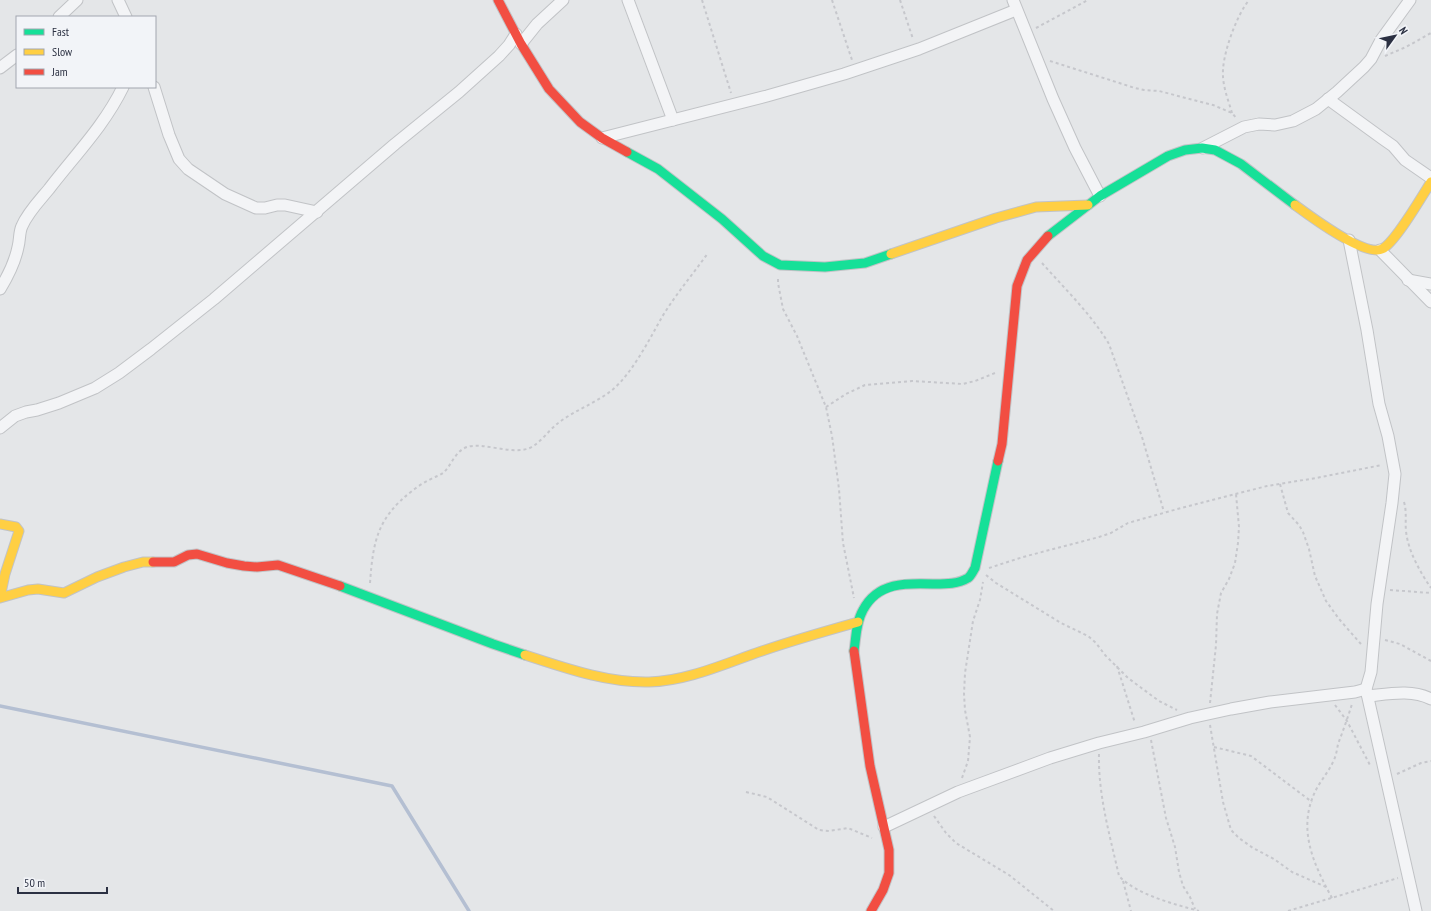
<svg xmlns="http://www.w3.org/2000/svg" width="1431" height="911" font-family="'PT Sans Narrow',sans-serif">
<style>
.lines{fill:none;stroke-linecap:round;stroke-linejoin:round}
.stream{stroke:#b4bfd2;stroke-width:3.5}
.street-casing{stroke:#c1c3c6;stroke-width:13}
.fast-casing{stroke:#c1c3c6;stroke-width:11}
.slow-casing{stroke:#c1c3c6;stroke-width:11}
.jam-casing{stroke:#c1c3c6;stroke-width:11}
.path{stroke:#c6c7cc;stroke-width:2;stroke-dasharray:3 3;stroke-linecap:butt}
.street{stroke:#f3f4f6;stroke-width:11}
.fast{stroke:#16e098;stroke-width:9}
.slow{stroke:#ffcf43;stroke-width:9}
.jam{stroke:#f24e42;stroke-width:9}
</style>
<rect width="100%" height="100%" fill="#e4e6e8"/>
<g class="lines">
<!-- stream -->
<polyline class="stream" points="0,706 392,786 469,911"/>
<defs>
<g id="street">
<polyline points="118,0 126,17"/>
<polyline points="628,0 673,120"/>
<polyline points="1013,0 1053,99 1075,148 1100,196"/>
<polyline points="59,17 77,0"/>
<polyline points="521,44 537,24 563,0"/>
<polyline points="0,68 17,55"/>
<polyline points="154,87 169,135 179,159 188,169 225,194 256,208 265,208 277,205 285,205 317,212"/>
<polyline points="1328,99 1383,139 1393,146 1405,160 1431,178"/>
<polyline points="602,138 767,96 844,74 919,49 1016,10"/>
<polyline points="1203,148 1244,127 1259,124 1275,125 1293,121 1316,109 1337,92 1364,67 1371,59 1381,40 1410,0"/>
<polyline points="1349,240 1367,330 1379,404 1388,436 1395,474 1392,503 1377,604 1371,672 1366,689 1416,911"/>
<polyline points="1380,250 1431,302"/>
<polyline points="1408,280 1431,284"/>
<path d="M0,289C8,276 15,262 18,247C20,240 19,232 22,226C28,212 40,200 49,189C75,155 104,126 123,87"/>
<polyline points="0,428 15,416 26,412 37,410 59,403 95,388 119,373 151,349 214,299 395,144 459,92 499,56 509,45 516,34"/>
<path d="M1368,696C1388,694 1412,689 1431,699"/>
<polyline points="884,827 958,792 1050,758 1099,743 1144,732 1190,718 1231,709 1270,702 1355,692 1366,689"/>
</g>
<g id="fast">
<polyline points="627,152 658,169 722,219 763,256 780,265 825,267 865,263 891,254"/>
<polyline points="1048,236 1100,196 1168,156 1185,150 1202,148 1215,150 1241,164 1295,205"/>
<polyline points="340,586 493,644 525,655"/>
<path d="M854,651C856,638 856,622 863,610C878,581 908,583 935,584C946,584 958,584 968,578C971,576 973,571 975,568L998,461"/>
</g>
<g id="slow">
<path d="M1295,205C1310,216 1365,257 1382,249C1395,243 1422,196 1431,182"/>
<polyline points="891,254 996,218 1036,207 1088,205"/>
<polyline points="0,524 16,527 19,531 5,574 0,598 28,590 38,589 64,593 97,577 124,567 143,562 153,562"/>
<path d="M525,655C565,668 607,683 649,682C688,681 726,663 762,651C794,640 826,631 858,622"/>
</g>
<g id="jam">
<polyline points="498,0 521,44 549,89 580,122 602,138 627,152"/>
<polyline points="998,461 1002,444 1017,286 1027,260 1048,236"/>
<polyline points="153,562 174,562 188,555 197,554 227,563 244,566 257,567 278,565 340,586"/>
<polyline points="854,651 870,766 889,850 889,873 883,890 871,911"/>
</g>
</defs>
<!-- street casing -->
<use href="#street" class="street-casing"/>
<!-- fast casing -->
<use href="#fast" class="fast-casing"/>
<!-- slow casing -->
<use href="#slow" class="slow-casing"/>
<!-- jam casing -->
<use href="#jam" class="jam-casing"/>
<!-- path -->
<g class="path">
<polyline points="702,0 731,93"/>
<polyline points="832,0 852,60"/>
<polyline points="900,0 913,39"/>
<polyline points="1036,28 1088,0"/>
<polyline points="1385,56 1406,47 1431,33"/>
<polyline points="1050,61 1135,88 1144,90 1159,91 1213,105 1232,113 1237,119"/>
<path d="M1232,113C1228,99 1222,85 1223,70C1224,50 1237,15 1249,0"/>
<path d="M1042,263C1065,289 1091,314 1109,344L1142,437L1164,512"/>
<polyline points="778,279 778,283 783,309 797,336 826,407 832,436 839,489 843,543 854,598"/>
<polyline points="826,407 846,394 865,385 912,381 963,384 975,381 995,373"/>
<polyline points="1280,484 1288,513 1299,525 1303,532 1309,549 1315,576 1326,601 1339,619 1361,644"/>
<path d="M1404,502C1407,512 1405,521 1406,531C1408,551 1420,572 1431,588"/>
<polyline points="989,568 1023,557 1099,537 1111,533 1128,523 1181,508 1267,486 1316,478 1382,465"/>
<polyline points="986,575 996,583 1061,623 1088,636 1096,643 1105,655 1128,678 1159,701 1177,710"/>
<path d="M370,583C373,542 377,518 412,491C417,487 423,483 429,480C434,477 439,476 443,473C452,465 455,451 467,447C483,442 508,454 527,449C538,446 548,431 557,424C573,411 594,404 611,391C632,374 649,340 662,317C676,294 693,274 708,253"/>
<polyline points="1390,590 1431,593"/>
<polyline points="1385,640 1400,644 1431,661"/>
<polyline points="1117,666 1135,723"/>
<polyline points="1210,703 1216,645 1217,614 1221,593 1229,579 1235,563 1238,543 1239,527 1236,494"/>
<polyline points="1335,705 1347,721 1371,767"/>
<polyline points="1210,725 1223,802 1231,830 1239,838 1253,848 1274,859 1292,872 1326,887"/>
<polyline points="1151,740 1166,818 1175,847 1179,872 1183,886 1190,897 1195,909"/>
<polyline points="1214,747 1251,756 1312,802"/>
<path d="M1099,754C1098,795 1110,836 1119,876C1137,895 1174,904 1199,911"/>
<polyline points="1397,774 1421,763 1431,761"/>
<polyline points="962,778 968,761 970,737 965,710 964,694 965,673 973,621 980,600 983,582"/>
<polyline points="746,792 767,797 819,830 829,831 848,828 872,838"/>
<polyline points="934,816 946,833 956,843 1009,875 1054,911"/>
<polyline points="1123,881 1131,911"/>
<path d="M1332,898C1313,863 1296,827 1317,788C1322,779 1329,771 1333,762C1336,756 1337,750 1338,744C1343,731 1348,717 1352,704"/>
<polyline points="1288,911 1398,878"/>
</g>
<!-- street -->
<use href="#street" class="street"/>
<!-- fast -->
<use href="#fast" class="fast"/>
<!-- slow -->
<use href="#slow" class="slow"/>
<!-- jam -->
<use href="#jam" class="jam"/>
</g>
<!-- legend -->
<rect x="16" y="16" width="140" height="72" fill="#f2f4f8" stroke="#a2a6af"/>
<rect x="24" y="29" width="20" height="6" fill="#16e098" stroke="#a2a6af"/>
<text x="52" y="36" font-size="12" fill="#2b3042">Fast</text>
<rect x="24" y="49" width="20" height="6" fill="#ffcf43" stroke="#a2a6af"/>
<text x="52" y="56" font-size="12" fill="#2b3042">Slow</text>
<rect x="24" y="69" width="20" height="6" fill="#f24e42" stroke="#a2a6af"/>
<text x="52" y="76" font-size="12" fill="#2b3042">Jam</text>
<!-- north arrow -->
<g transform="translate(1395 36) rotate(57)" stroke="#f2f4f8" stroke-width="3" paint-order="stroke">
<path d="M0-3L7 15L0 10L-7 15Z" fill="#2b3042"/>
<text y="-6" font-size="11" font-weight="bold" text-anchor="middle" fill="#2b3042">N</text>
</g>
<!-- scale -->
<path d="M18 887v6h89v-6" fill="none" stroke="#2b3042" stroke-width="2"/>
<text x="24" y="887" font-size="12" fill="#2b3042" stroke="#f2f4f8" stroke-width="3" paint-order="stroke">50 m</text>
</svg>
